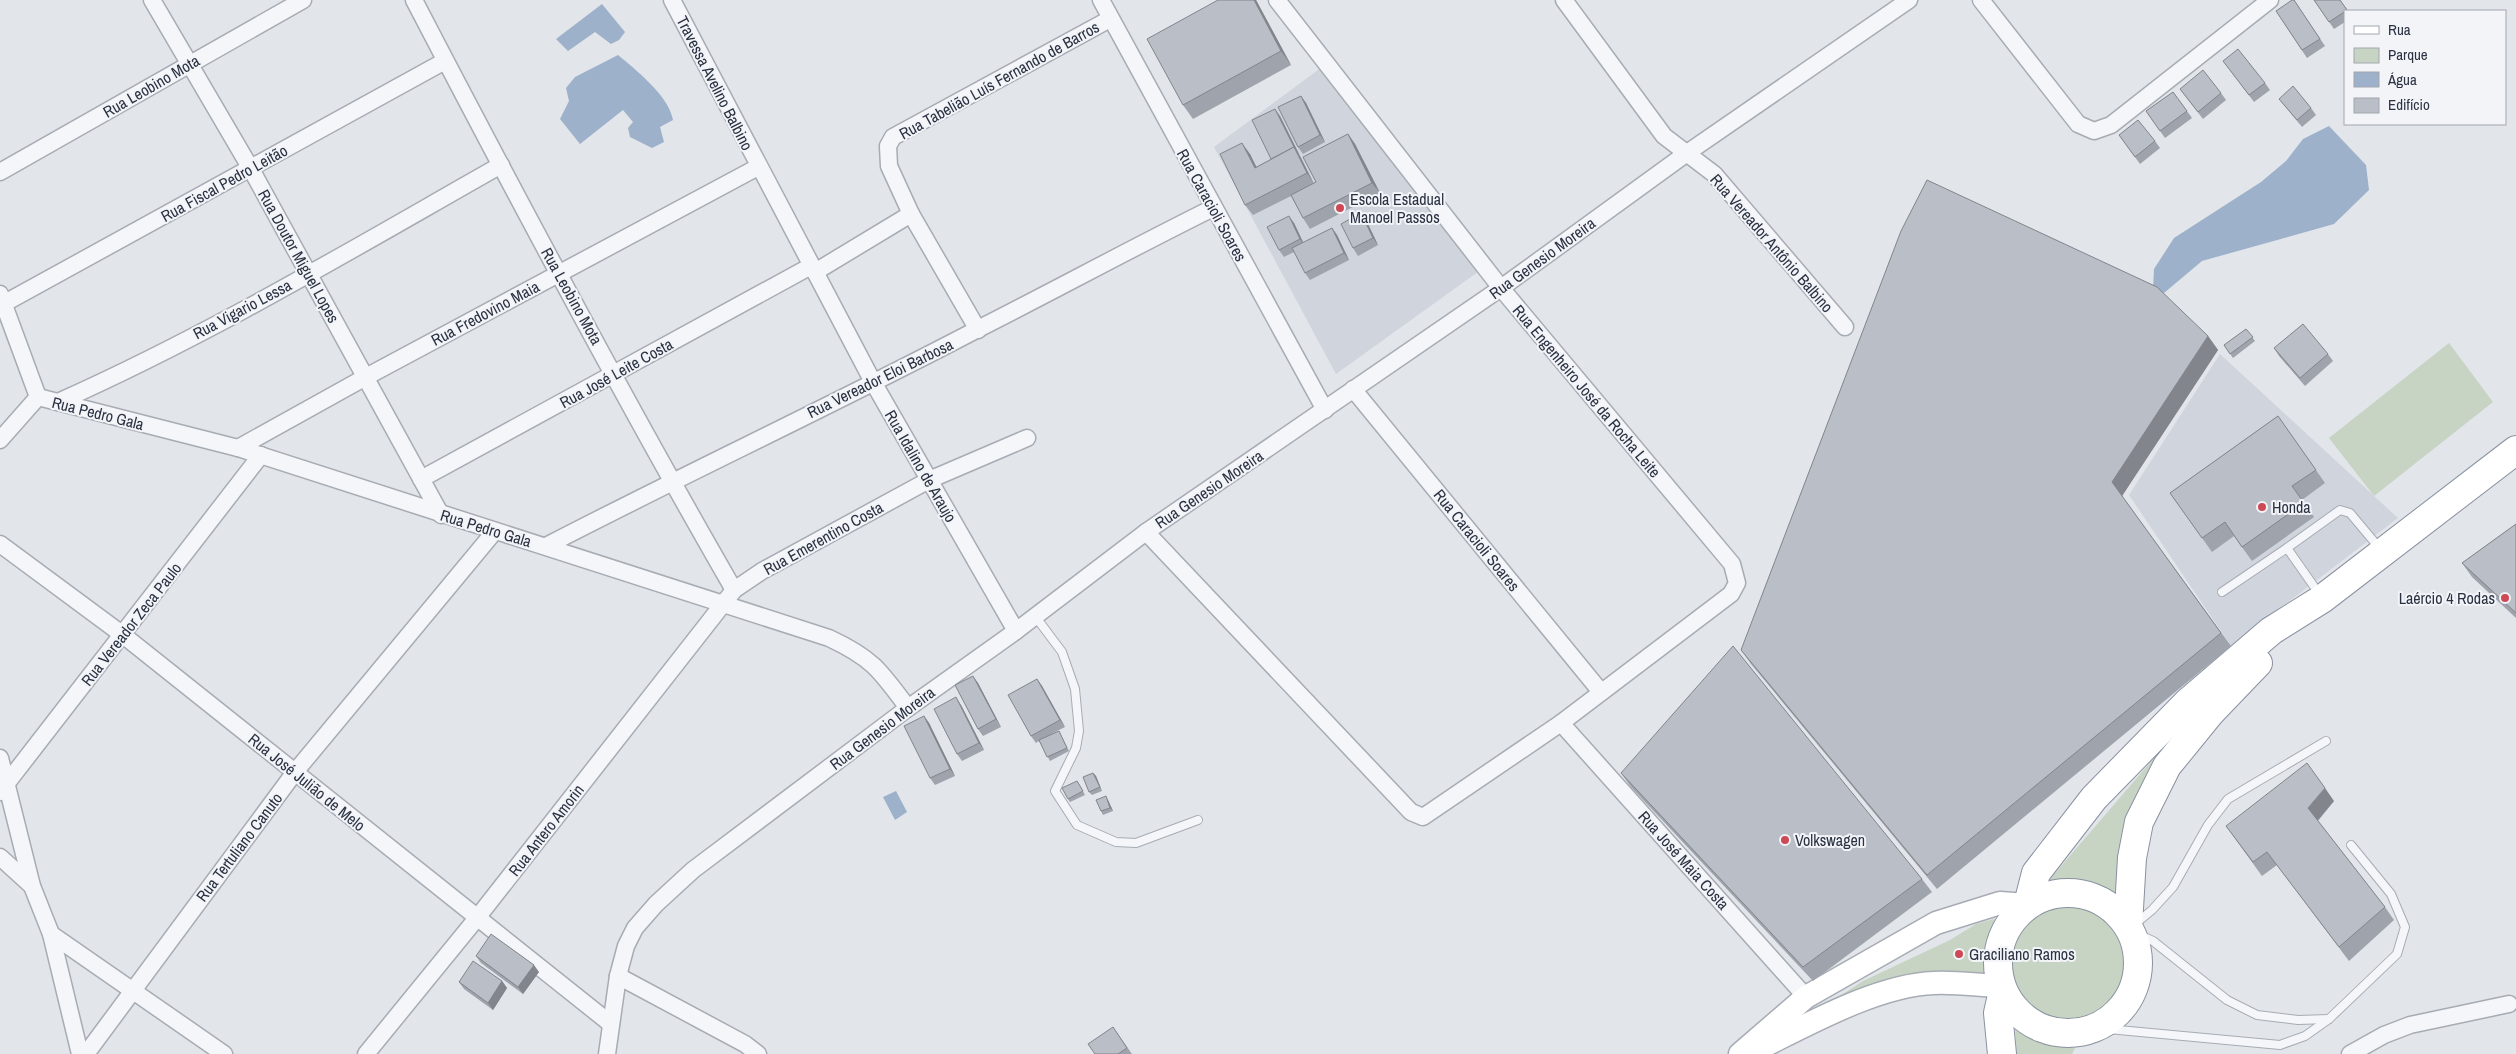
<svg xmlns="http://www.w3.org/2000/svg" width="2516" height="1054" font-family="'Archivo Narrow',sans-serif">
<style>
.built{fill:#d0d4dc}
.green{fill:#c7d4c3}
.water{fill:#9db1ca}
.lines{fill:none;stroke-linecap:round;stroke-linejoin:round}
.lane-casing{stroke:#a7acb4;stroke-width:10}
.street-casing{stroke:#a7acb4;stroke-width:19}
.secondary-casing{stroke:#a7acb4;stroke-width:25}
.highway-casing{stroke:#8991a1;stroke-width:30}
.lane{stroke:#f5f6f9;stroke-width:8}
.street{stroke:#f5f6f9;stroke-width:16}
.secondary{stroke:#fff;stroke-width:22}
.highway{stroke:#fff;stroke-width:28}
.wall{fill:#9fa3ab}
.shaded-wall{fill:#82858b}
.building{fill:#b9bec7;stroke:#82858b}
.poi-dot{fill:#ce4856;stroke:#f2f4f8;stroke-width:2}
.labels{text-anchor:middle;stroke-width:4;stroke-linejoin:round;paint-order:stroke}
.street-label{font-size:16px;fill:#2a3242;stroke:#f2f4f8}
.poi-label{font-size:16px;fill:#2a3242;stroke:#f2f4f8;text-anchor:start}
</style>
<rect width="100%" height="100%" fill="#e2e5ea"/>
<!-- built -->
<g class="built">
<polygon points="1322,67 1482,269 1336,374 1214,147"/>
<polygon points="2220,354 2398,518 2231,646 2129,495"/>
</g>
<!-- green -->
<g class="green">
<polygon points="2449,343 2493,402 2374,496 2329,438"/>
<path d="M2154,758L2157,773L2121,901C2094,885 2075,883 2044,886Z"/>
<circle cx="2069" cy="965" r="59"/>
<polygon points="2005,916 1990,952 1990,976 1829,1003 1863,981 1950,940 1976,924"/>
<polygon points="2015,1028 2040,1043 2075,1048 2072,1054 2017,1054"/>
</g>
<!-- water -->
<g class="water">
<polygon points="602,4 625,32 619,40 611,44 595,32 568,51 556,39"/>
<path d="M618,55C636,70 669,96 673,120L660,127L664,142L652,148L630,137L628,128L633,122L623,110L580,144L560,119L569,101L566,88L575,77Z"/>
<polygon points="2329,126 2366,165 2369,190 2334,224 2202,261 2164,293 2153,289 2154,269 2174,238 2261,182 2286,161 2303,139"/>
<polygon points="896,791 907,812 895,820 883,797"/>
</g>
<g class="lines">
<defs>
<g id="lane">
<polyline points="2222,592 2287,548"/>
<polyline points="2320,595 2287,548 2340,510 2350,513 2381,550"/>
<polyline points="1035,616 1062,652 1075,689 1079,731 1076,748 1055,791 1077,825 1116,842 1136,843 1198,820"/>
<polyline points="2135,924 2152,910 2173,887 2208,825 2228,799 2326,741"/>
<polyline points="2131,931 2153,941 2227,1000 2257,1015 2298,1020 2329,1019"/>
<polyline points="2102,1026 2108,1029 2280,1045 2305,1036 2329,1019 2397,954 2405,927 2391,894 2351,845"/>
</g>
<g id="street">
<polyline points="152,0 251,169 441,515"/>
<path d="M414,0C517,198 622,396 734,590"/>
<polyline points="672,0 873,382 1016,631"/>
<polyline points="1101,0 1325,410"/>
<polyline points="1564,0 1664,136 1714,174 1845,327"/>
<polyline points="1981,0 2078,124 2094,131 2111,125 2270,0"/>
<polyline points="0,172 303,0"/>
<polyline points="815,272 911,214"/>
<polyline points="0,294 38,397"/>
<polyline points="3,304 445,61"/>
<polyline points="978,330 911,214 889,166 888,146 893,137 1110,19"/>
<polyline points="1353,389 1601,692"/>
<path d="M38,397L238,448L829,638C872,658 880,670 908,708"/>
<path d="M58,402C211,334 356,247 501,165"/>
<polyline points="0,440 38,397"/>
<polyline points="238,448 364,378 758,167"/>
<polyline points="421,479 811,266"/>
<polyline points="1146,532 1411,812 1423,817 1561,723 1731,594 1737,583 1732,564 1501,288 1277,0"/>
<polyline points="0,544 123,635 611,1024"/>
<path d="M546,546C689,472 835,404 978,329C1057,289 1134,247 1213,208"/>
<polyline points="1561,723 1806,997"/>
<polyline points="0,758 32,886 51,934 80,1054"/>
<polyline points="0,792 261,455"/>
<polyline points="0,857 32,886"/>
<polyline points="51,934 224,1054"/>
<polyline points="618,976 745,1044 758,1054"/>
<polyline points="86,1054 295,772 495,531"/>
<polyline points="366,1054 477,918 734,590 762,571 929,480 1027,438"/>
<polyline points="607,1054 618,976 626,946 635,928 656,904 693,870 908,708 1016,631 1146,532 1501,288 1687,153 1909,0"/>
<polyline points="2350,1054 2384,1035 2410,1025 2509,1004"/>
</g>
<g id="secondary">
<path d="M1756,1050C1807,1025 1877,985 1934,983C1955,982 1977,985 1999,986"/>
<polyline points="1740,1054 1806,997 1936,923 2000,903 2027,905"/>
</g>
<g id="highway">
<circle cx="2068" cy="963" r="70"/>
<polyline points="2028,904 2036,873 2094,798 2187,703 2271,631 2322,599 2516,450"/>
<polyline points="2128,925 2132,858 2139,822 2167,766 2211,712 2258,663"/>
<polyline points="2002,995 1998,1013 2002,1054"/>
</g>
</defs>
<!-- lane casing -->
<use href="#lane" class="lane-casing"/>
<!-- street casing -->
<use href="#street" class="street-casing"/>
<!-- secondary casing -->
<use href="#secondary" class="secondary-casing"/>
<!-- highway casing -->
<use href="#highway" class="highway-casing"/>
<!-- lane -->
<use href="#lane" class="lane"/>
<!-- street -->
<use href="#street" class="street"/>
<!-- secondary -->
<use href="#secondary" class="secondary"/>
<!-- highway -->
<use href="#highway" class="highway"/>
</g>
<!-- wall -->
<g class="wall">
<polygon points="1218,0 1256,0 1291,65 1193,119 1183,105"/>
<polygon points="2294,0 2325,46 2307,58 2276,11"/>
<polygon points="2314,0 2340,0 2348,11 2345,11 2345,22 2334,29"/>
<polygon points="2223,61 2265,83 2270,90 2254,102"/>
<polygon points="2180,89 2221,93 2226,100 2203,119"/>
<polygon points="2173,92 2192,118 2165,138 2146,111"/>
<polygon points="1301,96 1306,103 1325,142 1303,154 1298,147"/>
<polygon points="2279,99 2311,108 2316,115 2302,127"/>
<polygon points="1280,116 1314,184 1316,182 1348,134 1355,144 1380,193 1310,229 1303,218 1291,196 1253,215 1245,205 1250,154 1256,167 1271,159"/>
<polygon points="2119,135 2155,141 2160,148 2140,164"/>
<polygon points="1366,220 1378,245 1358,256 1353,248"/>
<polygon points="1294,223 1303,243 1332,228 1337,235 1349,260 1310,280 1305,273 1294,252 1284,257 1279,250"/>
<polygon points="2246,329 2255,341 2233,358 2224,345"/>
<polygon points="2208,336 2218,350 2122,496 2231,646 1937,889 1751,664 1741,650"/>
<polygon points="2274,348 2328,354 2333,361 2305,386 2279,356"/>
<polygon points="2278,416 2325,483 2302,500 2314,517 2252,561 2234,536 2212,552 2170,493"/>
<polygon points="2516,524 2516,618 2472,577 2462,563"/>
<polygon points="1037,679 1042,686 1065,727 1049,735 1059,731 1069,751 1050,761 1039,741 1036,743 1031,736"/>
<polygon points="978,683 1001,727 983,736 978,729"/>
<polygon points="961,705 984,750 962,761 957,754"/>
<polygon points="924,716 929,723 955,776 935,785 930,778"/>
<polygon points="1093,773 1096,776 1102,791 1092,795 1089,792"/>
<polygon points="1621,773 1922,879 1932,892 1813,981 1631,787"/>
<polygon points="1077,781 1085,795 1070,802 1068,799"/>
<polygon points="1108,800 1113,811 1103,815 1101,811"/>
<polygon points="2334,801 2318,821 2385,907 2394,920 2349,961 2277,865 2262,876 2226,826"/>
<polygon points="476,956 539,972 523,994 481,963"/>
<polygon points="502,981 507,988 493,1010 464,989 459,982"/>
<polygon points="1113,1027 1132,1054 1095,1054"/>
</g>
<!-- shaded-wall -->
<g class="shaded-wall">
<polygon points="1254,0 1256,0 1291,65 1281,51"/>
<polygon points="1301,96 1306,103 1325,142 1320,135"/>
<polygon points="1275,109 1280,116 1300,156 1295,149"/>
<polygon points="1348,134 1355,144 1380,193 1372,183"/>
<polygon points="1242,143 1250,154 1262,178 1255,168"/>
<polygon points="1294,147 1301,158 1314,184 1307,173"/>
<polygon points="1361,213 1366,220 1378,245 1373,238"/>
<polygon points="1289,216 1294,223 1305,246 1300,239"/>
<polygon points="1332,228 1337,235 1349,260 1344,253"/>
<polygon points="2208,336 2218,350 2122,496 2112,482"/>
<polygon points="973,676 978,683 1001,727 996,719"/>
<polygon points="1037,679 1042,686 1065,727 1060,720"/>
<polygon points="956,697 961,705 984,750 979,743"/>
<polygon points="924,716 929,723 955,776 950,769"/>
<polygon points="1093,773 1096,776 1102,791"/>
<polygon points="2325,788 2334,801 2317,821 2308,808"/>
<polygon points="1106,796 1108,800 1113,811 1110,808"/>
<polygon points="534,965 539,972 523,994 518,987"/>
<polygon points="502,981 507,988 493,1010 488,1003"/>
</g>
<!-- building -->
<g class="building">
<polygon points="1218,0 1254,0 1281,51 1183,105 1147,39"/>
<polygon points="2292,0 2294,0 2320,39 2302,50 2276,11"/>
<polygon points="2314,0 2340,0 2347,10 2329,22"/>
<polygon points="2238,49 2265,83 2249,95 2223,61"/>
<polygon points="2203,70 2221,93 2198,112 2180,89"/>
<polygon points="2293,86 2311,108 2297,120 2279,99"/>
<polygon points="2173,92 2187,111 2160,131 2146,111"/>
<polygon points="1301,96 1320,135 1298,147 1278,107"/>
<polygon points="1275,109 1295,149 1294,147 1271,159 1252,120"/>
<polygon points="2138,120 2155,141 2135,157 2119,135"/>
<polygon points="1348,134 1372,183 1303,218 1291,195 1316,182 1303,157"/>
<polygon points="1242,143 1255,168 1294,147 1307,173 1245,205 1220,154"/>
<polygon points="1927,180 2157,287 2208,336 2112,482 2221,633 1927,875 1741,650 1901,231"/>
<polygon points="1361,213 1373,238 1353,248 1341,224"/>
<polygon points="1289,216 1300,239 1279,250 1267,227"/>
<polygon points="1332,228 1344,253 1305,273 1292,248"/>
<polygon points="2303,324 2328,354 2300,378 2274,348"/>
<polygon points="2246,329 2253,337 2230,354 2224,345"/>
<polygon points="2278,416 2316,470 2292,486 2304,503 2242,547 2225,522 2202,538 2170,493"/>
<polygon points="2516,524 2516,613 2462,563"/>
<polygon points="1733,646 1922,879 1803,967 1621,773"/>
<polygon points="973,676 996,719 978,729 955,685"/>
<polygon points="1037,679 1060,720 1031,736 1008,695"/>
<polygon points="956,697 979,743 957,754 934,709"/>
<polygon points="924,716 950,769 930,778 904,726"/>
<polygon points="1059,731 1067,748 1047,757 1039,740"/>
<polygon points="2307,763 2325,788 2308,808 2385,907 2339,947 2267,852 2253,862 2226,826"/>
<polygon points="1093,773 1100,787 1089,792 1083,777"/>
<polygon points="1077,781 1083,791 1068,799 1062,788"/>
<polygon points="1106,796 1110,808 1101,811 1096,800"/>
<polygon points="491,934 534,965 518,987 476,956"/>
<polygon points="473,961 502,981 488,1003 459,982"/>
<polygon points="1113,1027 1127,1048 1118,1054 1095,1054 1088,1044"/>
</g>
<!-- markers -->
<g class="poi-dot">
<circle cx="1340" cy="208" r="5"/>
<circle cx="2262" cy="507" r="5"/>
<circle cx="2505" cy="598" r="5"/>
<circle cx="1785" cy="840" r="5"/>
<circle cx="1959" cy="954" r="5"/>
</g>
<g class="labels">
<!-- street labels -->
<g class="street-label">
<text transform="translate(999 80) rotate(-29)" y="6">Rua Tabelião Luís Fernando de Barros</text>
<text transform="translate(715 83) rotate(63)" y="6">Travessa Avelino Balbino</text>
<text transform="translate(151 86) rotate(-30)" y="6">Rua Leobino Mota</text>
<text transform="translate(224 183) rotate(-29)" y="6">Rua Fiscal Pedro Leitão</text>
<text transform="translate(1212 205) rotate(61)" y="6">Rua Caracioli Soares</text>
<text transform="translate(1772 243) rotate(49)" y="6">Rua Vereador Antônio Balbino</text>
<text transform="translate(299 256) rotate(61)" y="6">Rua Doutor Miguel Lopes</text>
<text transform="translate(1542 258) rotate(-36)" y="6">Rua Genesio Moreira</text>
<text transform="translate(572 296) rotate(61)" y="6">Rua Leobino Mota</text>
<text transform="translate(242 309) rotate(-28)" y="6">Rua Vigario Lessa</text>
<text transform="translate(485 313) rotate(-28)" y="6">Rua Fredovino Maia</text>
<text transform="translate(616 373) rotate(-29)" y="6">Rua José Leite Costa</text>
<text transform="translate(880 378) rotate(-26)" y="6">Rua Vereador Eloi Barbosa</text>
<text transform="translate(1587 391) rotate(50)" y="6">Rua Engenheiro José da Rocha Leite</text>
<text transform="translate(98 413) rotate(14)" y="6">Rua Pedro Gala</text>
<text transform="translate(921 466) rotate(60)" y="6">Rua Idalino de Araujo</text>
<text transform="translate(1209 489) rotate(-34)" y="6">Rua Genesio Moreira</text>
<text transform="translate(486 528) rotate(17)" y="6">Rua Pedro Gala</text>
<text transform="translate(823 538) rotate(-29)" y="6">Rua Emerentino Costa</text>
<text transform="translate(1477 540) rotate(51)" y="6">Rua Caracioli Soares</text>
<text transform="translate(131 624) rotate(-52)" y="6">Rua Vereador Zeca Paulo</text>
<text transform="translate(882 728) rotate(-37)" y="6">Rua Genesio Moreira</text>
<text transform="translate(307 782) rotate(39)" y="6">Rua José Julião de Melo</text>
<text transform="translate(546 830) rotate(-52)" y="6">Rua Antero Amorin</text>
<text transform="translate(239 847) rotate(-53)" y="6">Rua Tertuliano Canuto</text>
<text transform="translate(1684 860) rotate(48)" y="6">Rua José Maia Costa</text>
</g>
<!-- poi labels -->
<g class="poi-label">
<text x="1350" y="205">Escola Estadual<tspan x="1350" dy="18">Manoel Passos</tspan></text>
<text x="2272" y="513">Honda</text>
<text x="2495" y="604" text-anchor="end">Laércio 4 Rodas</text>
<text x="1795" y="846">Volkswagen</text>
<text x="1969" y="960">Graciliano Ramos</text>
</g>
</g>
<!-- legend -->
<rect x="2344" y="10" width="162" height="115" fill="#f2f4f8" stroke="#a2a6af"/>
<rect x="2354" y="26" width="25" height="8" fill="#ffffff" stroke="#a2a6af"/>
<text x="2388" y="35" font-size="15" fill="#2a3242">Rua</text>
<rect x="2354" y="48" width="25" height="15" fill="#c7d4c3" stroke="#a2a6af"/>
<text x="2388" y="60" font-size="15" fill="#2a3242">Parque</text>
<rect x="2354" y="72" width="25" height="15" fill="#9db1ca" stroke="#a2a6af"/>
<text x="2388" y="85" font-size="15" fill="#2a3242">Água</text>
<rect x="2354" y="98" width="25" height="15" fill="#b9bec7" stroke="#a2a6af"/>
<text x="2388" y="110" font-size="15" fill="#2a3242">Edifício</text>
</svg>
